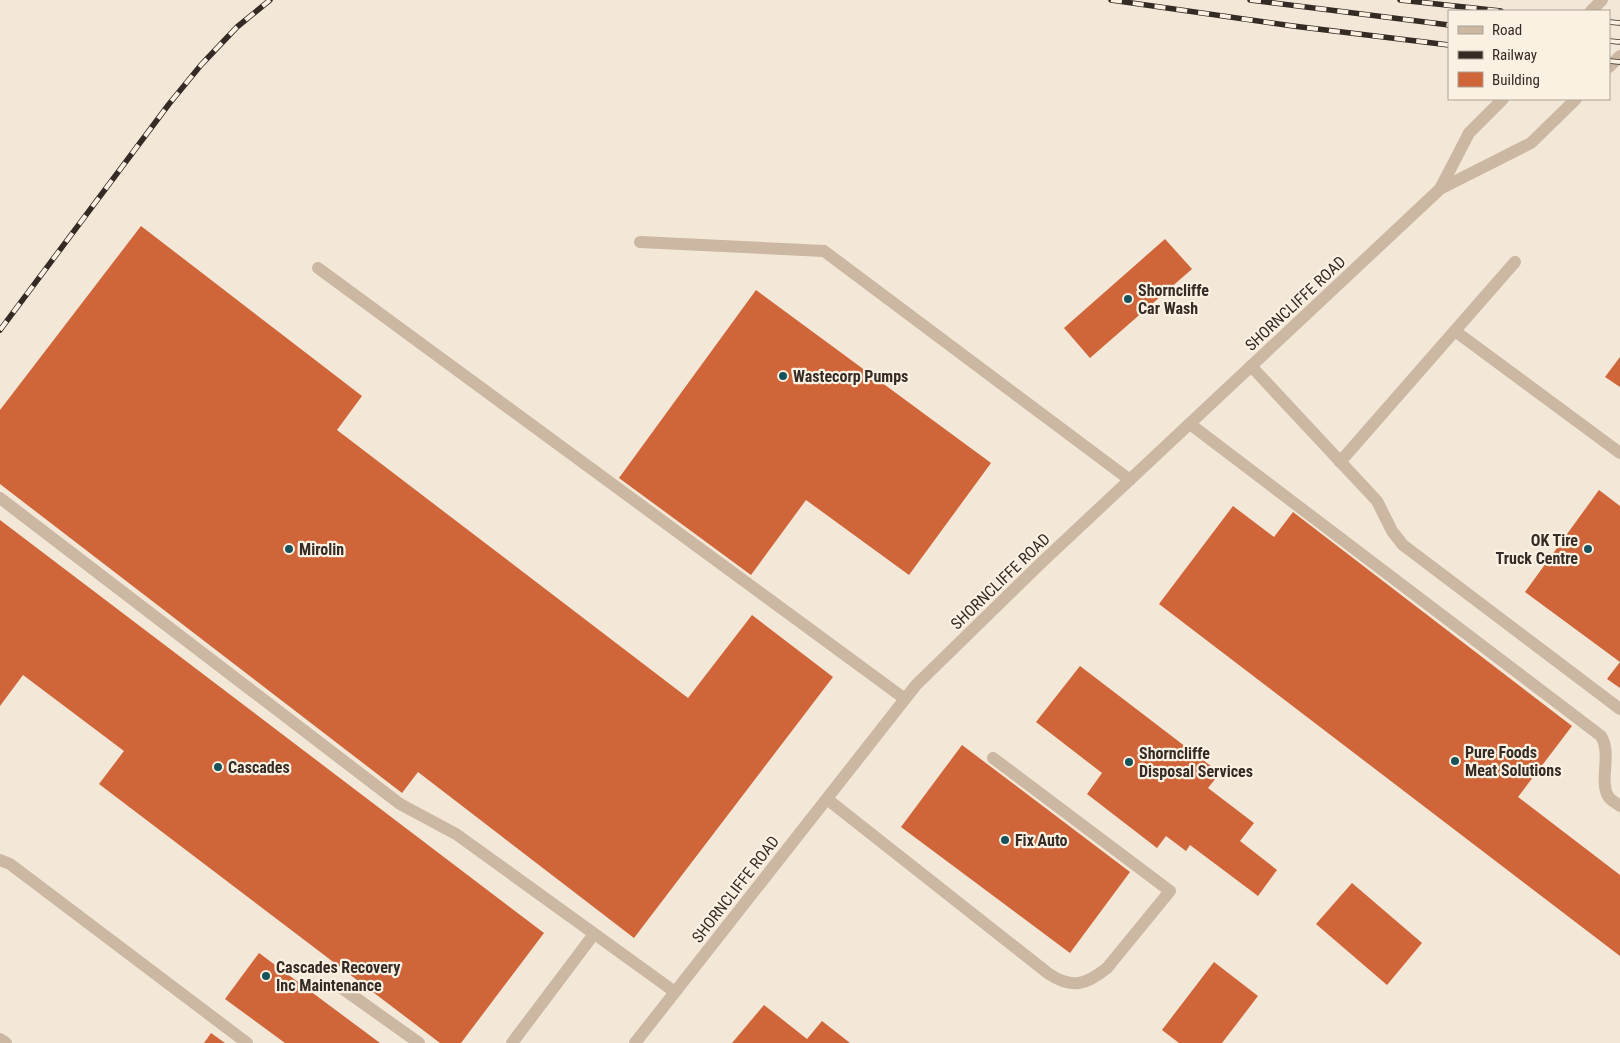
<svg xmlns="http://www.w3.org/2000/svg" width="1620" height="1043" font-family="'Roboto Condensed',sans-serif">
<style>
.building{fill:#cf6538}
.lines{fill:none;stroke-linecap:round;stroke-linejoin:round}
.service{stroke:#cbb7a2;stroke-width:12}
.minor{stroke:#cbb7a2;stroke-width:12}
.tertiary{stroke:#cbb7a2;stroke-width:12}
.rail-casing{stroke:#352b25;stroke-width:5.5}
.rail{stroke:#faf1e3;stroke-width:4;stroke-dasharray:11;stroke-linecap:butt}
.poi-dot{fill:#18525a;stroke:#faf1e3;stroke-width:2}
.labels{text-anchor:middle;stroke-width:4.5;stroke-linejoin:round;paint-order:stroke}
.poi-label{font-size:16px;font-weight:bold;fill:#352b25;stroke:#faf1e3;text-anchor:start}
.street-label{font-size:16px;fill:#352b25;stroke:#faf1e3}
</style>
<rect width="100%" height="100%" fill="#f3e7d7"/>
<!-- building -->
<g class="building">
<polygon points="141,226 362,396 337,430 688,698 752,615 833,677 634,938 418,772 402,793 0,484 0,410"/>
<polygon points="1165,239 1192,269 1090,358 1064,328"/>
<polygon points="756,290 991,463 909,575 806,500 751,575 619,478"/>
<polygon points="1620,357 1620,387 1605,377"/>
<polygon points="1599,490 1620,506 1620,688 1607,679 1620,662 1525,592"/>
<polygon points="1233,506 1274,537 1293,512 1572,726 1518,797 1620,875 1620,956 1159,604"/>
<polygon points="0,520 544,933 461,1043 440,1043 99,784 124,751 23,675 0,706"/>
<polygon points="1080,666 1220,773 1208,788 1254,823 1240,841 1277,870 1258,896 1190,845 1186,851 1166,836 1157,848 1087,794 1102,773 1036,722"/>
<polygon points="962,745 1130,872 1070,953 901,827"/>
<polygon points="1352,883 1422,943 1387,985 1316,924"/>
<polygon points="259,953 380,1043 285,1043 225,999"/>
<polygon points="1214,962 1258,996 1222,1043 1179,1043 1162,1030"/>
<polygon points="764,1005 807,1039 822,1021 850,1043 732,1043"/>
<polygon points="211,1033 225,1043 204,1043"/>
</g>
<g class="lines">
<!-- service -->
<g class="service">
<polyline points="640,242 824,251 1130,480"/>
<polyline points="318,268 905,699"/>
<polyline points="1455,331 1620,453"/>
<polyline points="1251,366 1377,501 1392,531 1403,545 1620,709"/>
<path d="M1190,424L1601,736C1612,754 1599,780 1608,796C1610,800 1616,803 1620,806"/>
<polyline points="1340,462 1515,262"/>
<polyline points="0,498 400,804 456,834 675,992"/>
<path d="M827,799L1049,974C1072,989 1086,985 1107,968L1170,891L993,758"/>
<polyline points="0,860 10,864 247,1043"/>
<polyline points="339,986 419,1043"/>
<polyline points="512,1043 594,934"/>
</g>
<!-- minor -->
<polyline class="minor" points="0,1039 6,1043"/>
<!-- tertiary -->
<g class="tertiary">
<polyline points="1591,11 1602,0"/>
<polyline points="1609,67 1620,56"/>
<polyline points="1440,189 1469,133 1503,99"/>
<polyline points="635,1043 916,685 1041,563 1440,189 1531,143 1576,99"/>
</g>
<defs>
<g id="rail">
<polyline points="1111,0 1293,26 1449,45"/>
<polyline points="1250,0 1449,25"/>
<polyline points="1400,0 1501,11"/>
<polyline points="1609,22 1620,23"/>
<polyline points="1609,41 1620,42"/>
<polyline points="1609,61 1620,62"/>
<polyline points="0,330 169,104 201,65 237,27 270,0"/>
</g>
</defs>
<!-- rail casing -->
<use href="#rail" class="rail-casing"/>
<!-- rail -->
<use href="#rail" class="rail"/>
</g>
<!-- markers -->
<g class="poi-dot">
<circle cx="1128" cy="299" r="5"/>
<circle cx="783" cy="376" r="5"/>
<circle cx="289" cy="549" r="5"/>
<circle cx="1588" cy="549" r="5"/>
<circle cx="1455" cy="761" r="5"/>
<circle cx="1129" cy="762" r="5"/>
<circle cx="218" cy="767" r="5"/>
<circle cx="1005" cy="840" r="5"/>
<circle cx="266" cy="976" r="5"/>
</g>
<g class="labels">
<!-- poi labels -->
<g class="poi-label">
<text x="1138" y="296">Shorncliffe<tspan x="1138" dy="18">Car Wash</tspan></text>
<text x="793" y="382">Wastecorp Pumps</text>
<text x="1578" y="546" text-anchor="end">OK Tire<tspan x="1578" dy="18">Truck Centre</tspan></text>
<text x="299" y="555">Mirolin</text>
<text x="1465" y="758">Pure Foods<tspan x="1465" dy="18">Meat Solutions</tspan></text>
<text x="1139" y="759">Shorncliffe<tspan x="1139" dy="18">Disposal Services</tspan></text>
<text x="228" y="773">Cascades</text>
<text x="1015" y="846">Fix Auto</text>
<text x="276" y="973">Cascades Recovery<tspan x="276" dy="18">Inc Maintenance</tspan></text>
</g>
<!-- street labels -->
<g class="street-label">
<text transform="translate(1295 303) rotate(-43)" y="6">SHORNCLIFFE ROAD</text>
<text transform="translate(1000 581) rotate(-44)" y="6">SHORNCLIFFE ROAD</text>
<text transform="translate(735 889) rotate(-52)" y="6">SHORNCLIFFE ROAD</text>
</g>
</g>
<!-- legend -->
<rect x="1448" y="10" width="162" height="90" fill="#faf1e3" stroke="#aba297"/>
<rect x="1458" y="26" width="25" height="8" fill="#cbb7a2" stroke="#aba297"/>
<text x="1492" y="35" font-size="15" fill="#352b25">Road</text>
<rect x="1458" y="51" width="25" height="8" fill="#352b25" stroke="#aba297"/>
<text x="1492" y="60" font-size="15" fill="#352b25">Railway</text>
<rect x="1458" y="72" width="25" height="15" fill="#cf6538" stroke="#aba297"/>
<text x="1492" y="85" font-size="15" fill="#352b25">Building</text>
</svg>
